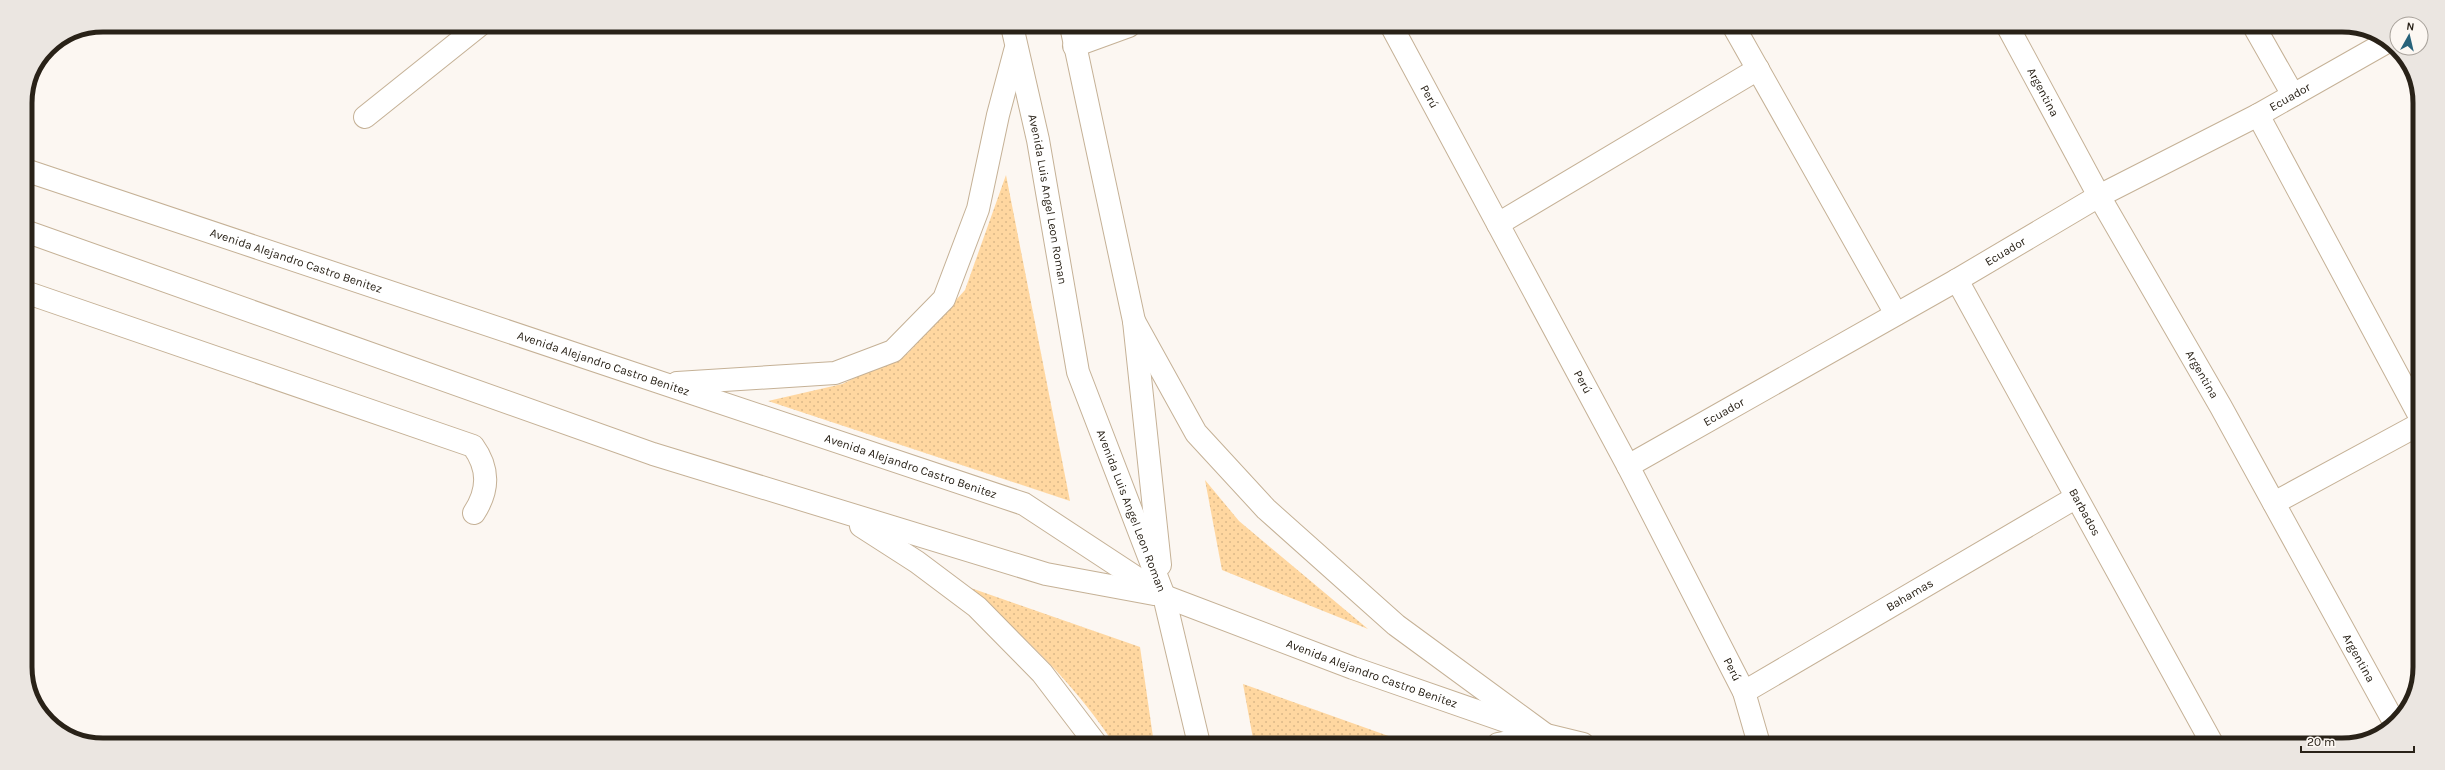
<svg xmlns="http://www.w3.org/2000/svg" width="2445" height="770" font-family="Karla,sans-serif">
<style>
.green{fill:url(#green-dots)}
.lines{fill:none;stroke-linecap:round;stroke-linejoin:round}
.minor-casing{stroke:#c5b196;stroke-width:24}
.major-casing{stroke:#c5b196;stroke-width:24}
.minor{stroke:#fff;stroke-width:22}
.major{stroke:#fff;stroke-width:22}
.labels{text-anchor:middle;stroke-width:3.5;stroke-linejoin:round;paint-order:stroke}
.street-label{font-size:12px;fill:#292218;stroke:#fcf7f2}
.rim{fill:none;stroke:#292218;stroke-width:5}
</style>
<defs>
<pattern id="green-dots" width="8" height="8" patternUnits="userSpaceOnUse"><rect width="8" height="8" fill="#ffd7a0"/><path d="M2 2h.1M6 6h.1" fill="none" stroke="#dbb889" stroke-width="1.8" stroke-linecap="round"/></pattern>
</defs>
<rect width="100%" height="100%" fill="#fcf7f2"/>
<!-- green -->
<g class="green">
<polygon points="1006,175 1070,501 768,401 842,384 908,353 965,290"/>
<polygon points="1205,480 1239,521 1368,629 1222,570"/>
<path d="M968,587L1140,647L1154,744H1114C1074,683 1022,634 968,587Z"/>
<polygon points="1243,684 1411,744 1254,744"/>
</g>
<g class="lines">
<defs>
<g id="minor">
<path id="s1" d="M1392,27L1628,466L1744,692L1759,744"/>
<polyline points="1734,27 1896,314"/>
<path id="s2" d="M2008,27L2099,196L2221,407L2394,722"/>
<polyline points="2255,28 2293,95"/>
<polyline points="1074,46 1129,26"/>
<polyline points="2258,115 2418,413"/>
<polyline points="365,117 480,25"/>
<polyline points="1498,224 1758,69"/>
<path id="s3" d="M1957,280L2213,745"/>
<path d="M25,292L473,446C489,468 489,490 474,513"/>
<path id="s4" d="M1628,466L1957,280L2099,196L2258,115L2385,43"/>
<polyline points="2274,503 2418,425"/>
<path id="s5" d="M1164,596L1353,668L1546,735L1583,744"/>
<polyline points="1164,596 1199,744"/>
<path id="s6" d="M1744,692L2075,498"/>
<polyline points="1498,744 1545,735"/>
</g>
<g id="major">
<path id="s7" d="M1012,26L1038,140L1078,372L1164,596"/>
<polyline points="1071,26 1134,321 1160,565"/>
<path id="s8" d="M25,170L1024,504L1164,596"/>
<polyline points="25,231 653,454 1046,574 1154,594"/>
<polyline points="1134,321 1196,433 1266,509 1396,625 1546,735"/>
<polyline points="677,383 835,373 893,351 944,299 978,209 998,115 1015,51"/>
<polyline points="861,526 917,562 977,607 1042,673 1096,744"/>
</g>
</defs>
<!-- minor casing -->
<use href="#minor" class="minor-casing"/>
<!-- major casing -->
<use href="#major" class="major-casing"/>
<!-- minor -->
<use href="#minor" class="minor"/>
<!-- major -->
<use href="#major" class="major"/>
</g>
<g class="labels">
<!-- street labels -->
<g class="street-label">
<text dy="4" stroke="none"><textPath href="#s2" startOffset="74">Argentina</textPath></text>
<text dy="4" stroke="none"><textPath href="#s1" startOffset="79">Perú</textPath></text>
<text dy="4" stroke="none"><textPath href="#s4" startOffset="758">Ecuador</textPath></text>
<text dy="4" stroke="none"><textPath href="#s7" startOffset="177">Avenida Luis Angel Leon Roman</textPath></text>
<text dy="4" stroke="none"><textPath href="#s4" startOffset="434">Ecuador</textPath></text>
<text dy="4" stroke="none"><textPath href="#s8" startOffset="286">Avenida Alejandro Castro Benitez</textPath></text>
<text dy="4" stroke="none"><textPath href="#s8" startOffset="610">Avenida Alejandro Castro Benitez</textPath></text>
<text dy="4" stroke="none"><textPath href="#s2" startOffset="398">Argentina</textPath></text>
<text dy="4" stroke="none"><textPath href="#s1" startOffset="403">Perú</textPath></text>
<text dy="4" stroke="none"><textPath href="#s4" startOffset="110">Ecuador</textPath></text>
<text dy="4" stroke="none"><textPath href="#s8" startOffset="934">Avenida Alejandro Castro Benitez</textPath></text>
<text dy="4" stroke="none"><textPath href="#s7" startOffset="501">Avenida Luis Angel Leon Roman</textPath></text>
<text dy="4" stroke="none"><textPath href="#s3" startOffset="265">Barbados</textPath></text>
<text dy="4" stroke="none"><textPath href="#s6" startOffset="192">Bahamas</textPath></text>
<text dy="4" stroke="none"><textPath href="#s2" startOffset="722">Argentina</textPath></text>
<text dy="4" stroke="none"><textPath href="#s1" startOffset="727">Perú</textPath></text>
<text dy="4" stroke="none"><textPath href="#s5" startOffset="222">Avenida Alejandro Castro Benitez</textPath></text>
</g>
</g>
<!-- crop -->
<path d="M0 0H2445V770H0ZM103 32H2342A71 71 0 0 1 2413 103V667A71 71 0 0 1 2342 738H103A71 71 0 0 1 32 667V103A71 71 0 0 1 103 32Z" fill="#ebe6e1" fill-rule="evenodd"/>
<path class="rim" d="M103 32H2342A71 71 0 0 1 2413 103V667A71 71 0 0 1 2342 738H103A71 71 0 0 1 32 667V103A71 71 0 0 1 103 32Z"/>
<!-- north arrow -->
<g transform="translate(2409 36) rotate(8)"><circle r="19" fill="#fcf7f2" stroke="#a8a29b"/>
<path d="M0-3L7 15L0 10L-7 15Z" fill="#27627a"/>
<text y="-6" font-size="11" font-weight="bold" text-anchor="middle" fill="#292218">N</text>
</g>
<!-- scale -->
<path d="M2301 746v6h113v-6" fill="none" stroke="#292218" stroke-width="2"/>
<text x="2307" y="746" font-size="12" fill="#292218" stroke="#fcf7f2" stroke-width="3" paint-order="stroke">20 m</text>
</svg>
